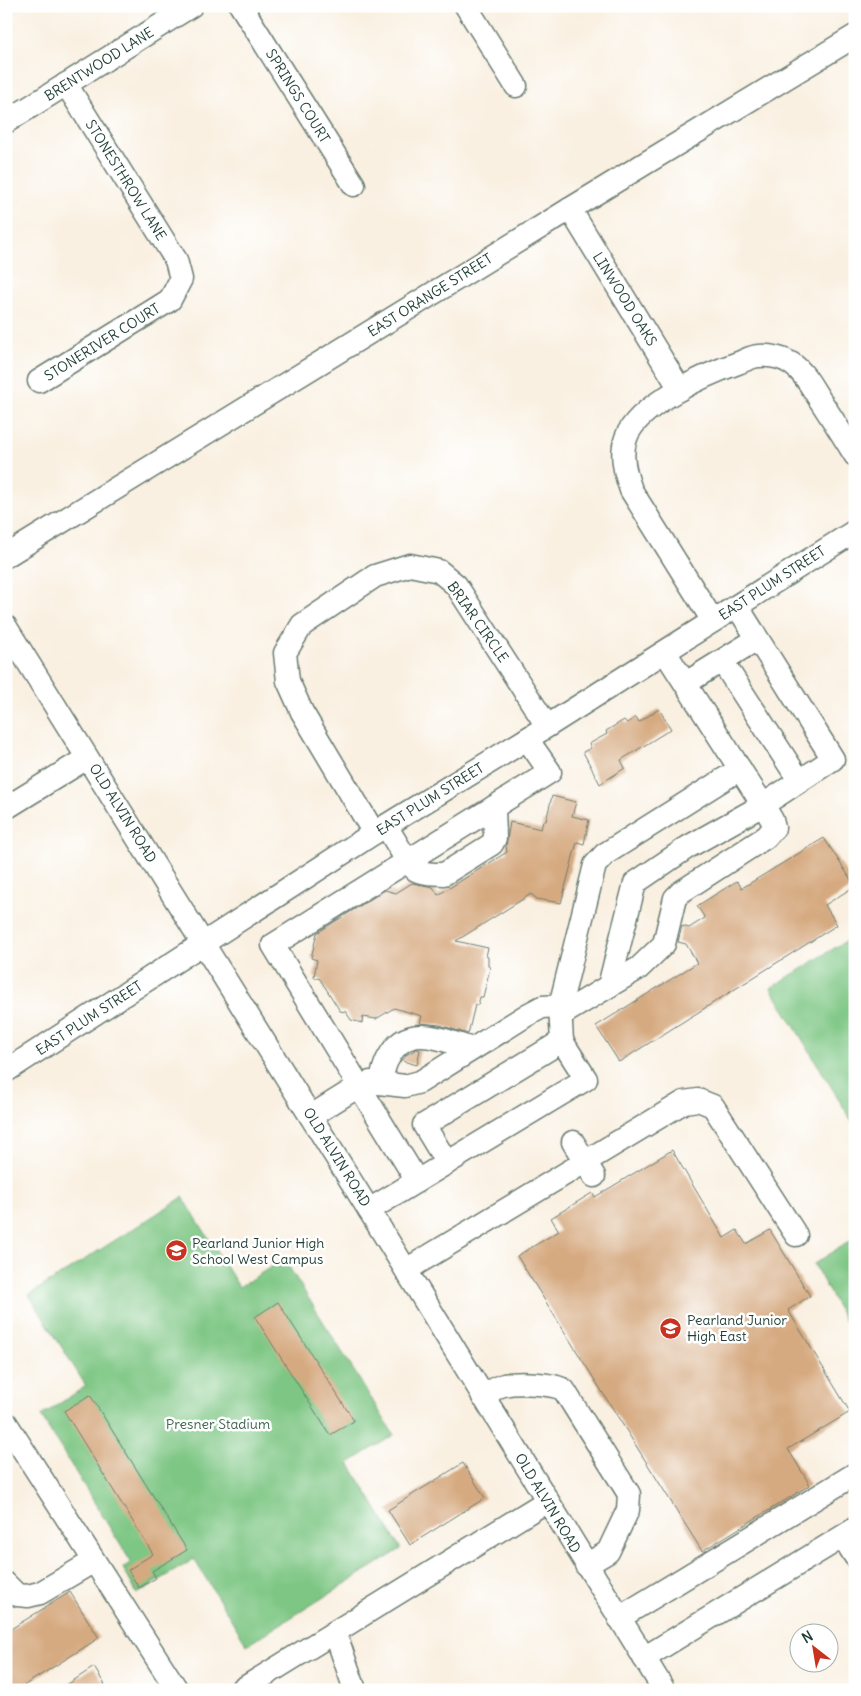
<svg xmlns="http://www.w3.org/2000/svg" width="861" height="1696" font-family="Delius,sans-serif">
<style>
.green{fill:#7dc683;stroke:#4e825c}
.building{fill:#d6aa81}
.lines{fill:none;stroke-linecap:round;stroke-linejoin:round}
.minor-casing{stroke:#6b7c71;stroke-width:25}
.minor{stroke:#fff;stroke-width:22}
.labels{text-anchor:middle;stroke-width:5;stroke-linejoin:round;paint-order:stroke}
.street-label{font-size:14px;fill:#1f3d34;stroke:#fff}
.poi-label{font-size:14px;fill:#1f3d34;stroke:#fff;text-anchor:start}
.park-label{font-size:14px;fill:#3b664c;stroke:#fff}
</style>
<rect width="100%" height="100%" fill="#fff"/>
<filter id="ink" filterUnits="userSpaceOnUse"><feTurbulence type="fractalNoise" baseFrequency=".02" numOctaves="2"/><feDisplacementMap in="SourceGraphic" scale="10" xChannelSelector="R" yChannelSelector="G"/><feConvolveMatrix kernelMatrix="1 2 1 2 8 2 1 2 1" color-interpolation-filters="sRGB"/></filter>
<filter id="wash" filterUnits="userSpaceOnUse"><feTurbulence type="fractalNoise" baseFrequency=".0096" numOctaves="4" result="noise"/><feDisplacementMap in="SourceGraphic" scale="20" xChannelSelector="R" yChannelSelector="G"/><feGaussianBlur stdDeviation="1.12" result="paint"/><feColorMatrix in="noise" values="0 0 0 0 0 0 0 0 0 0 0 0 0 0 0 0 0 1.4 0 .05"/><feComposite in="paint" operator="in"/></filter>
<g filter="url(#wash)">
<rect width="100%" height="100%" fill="#f9f0e1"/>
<!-- green -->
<g class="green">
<polygon points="855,935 855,1126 771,988"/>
<polygon points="183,1197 239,1287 284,1259 394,1435 349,1463 401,1549 247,1645 194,1559 137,1594 123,1568 131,1562 41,1416 86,1386 29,1295"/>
<polygon points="855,1238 855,1340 814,1264"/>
</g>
<g id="blocks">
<!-- building -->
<g class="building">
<polygon points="659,709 671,729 621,760 625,768 600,784 583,752 591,748 589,744 607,734 606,731 624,720 627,723 636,717 639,722"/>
<polygon points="552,796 576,802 572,816 589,820 584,844 577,842 561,903 537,899 531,894 456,941 488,948 486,956 488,957 488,965 490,968 483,997 480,997 478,1005 475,1005 468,1034 440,1025 420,1023 422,1016 394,1008 376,1019 363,1017 362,1023 351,1020 346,1012 340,1011 320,979 314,977 317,960 311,958 317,933 385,890 396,893 412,883 433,887 438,895 507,852 506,846 510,822 541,829 543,821 546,821"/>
<polygon points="824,838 855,886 825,905 837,925 619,1062 596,1026 697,963 686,944 678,942 682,926 689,928 705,918 697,906 737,881 742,888"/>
<polygon points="417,1049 420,1050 417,1065 403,1061 406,1055"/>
<polygon points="672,1150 724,1238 737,1230 746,1244 770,1230 810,1296 788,1310 850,1412 788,1449 810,1485 702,1551 517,1256 559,1231 551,1218 592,1193 595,1197"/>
<polygon points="278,1302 354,1421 330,1435 255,1317"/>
<polygon points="90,1395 187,1550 152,1571 156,1578 139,1588 128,1570 153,1554 64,1411"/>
<polygon points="463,1463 485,1498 410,1545 388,1510"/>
<polygon points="70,1592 99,1638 17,1690 6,1690 6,1632"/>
<polygon points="94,1667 108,1690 59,1690"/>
</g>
</g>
</g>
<g filter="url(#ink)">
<use href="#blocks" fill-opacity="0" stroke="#6b7c71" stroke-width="1"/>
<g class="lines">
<defs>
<g id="minor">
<polyline points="241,6 354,185"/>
<polyline points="466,6 516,86"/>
<polyline points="6,122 191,6"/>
<polyline points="570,209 680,389"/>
<polyline points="39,381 170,300 181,279 176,260 66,84"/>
<polyline points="6,556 570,209 855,36"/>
<path d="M713,621L631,490C625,473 620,455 626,438C637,405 707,374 738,363C744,361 752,356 759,356C770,355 783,358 792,364C806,374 813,390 822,403C833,420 844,437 855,455"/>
<polyline points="6,627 369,1210 664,1690"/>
<polyline points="722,661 799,780"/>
<polyline points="686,683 757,639"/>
<polyline points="6,808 87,758"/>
<path d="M386,826C393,836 407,864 416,870C423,874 436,874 444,874L492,844L495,838L494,807"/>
<polyline points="374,833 302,712 288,681 285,653 302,625 375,576 410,565 439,571 456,585 547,726"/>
<polyline points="609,986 635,883 688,847 763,805 833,759 737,606"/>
<polyline points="561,1015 639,968 664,944 675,898 681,892 766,837 774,828 772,820 763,805 665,652"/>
<polyline points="6,1071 374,833 527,739 855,531"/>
<path d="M380,1083C383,1074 384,1064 389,1057C407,1021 443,1040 472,1049"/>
<polyline points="311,1116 359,1086 370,1082 405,1086 420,1082 527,1015 542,1007 560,1006"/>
<polyline points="573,1142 594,1176"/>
<polyline points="447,1163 424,1125 562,1041"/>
<polyline points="417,1181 273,945 550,772 527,739"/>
<polyline points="369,1210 586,1079 562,1041 560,1006 595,865 605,854 740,769"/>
<polyline points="406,1270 684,1102 698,1100 713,1106 796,1235"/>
<path d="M483,1397C489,1393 497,1386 504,1385C517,1382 553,1383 564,1390L629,1494L628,1510L608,1552L586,1565"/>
<polyline points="6,1423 177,1690"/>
<polyline points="843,1537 855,1556"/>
<polyline points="6,1584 17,1595 28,1596 40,1593 94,1561"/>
<polyline points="619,1618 855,1474"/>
<polyline points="335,1632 355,1690"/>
<polyline points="644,1658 855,1529"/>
<polyline points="241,1690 547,1501"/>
</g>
</defs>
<!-- minor casing -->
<use href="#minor" class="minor-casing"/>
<!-- minor -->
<use href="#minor" class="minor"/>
</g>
</g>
<!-- icons -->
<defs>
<symbol id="school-disc" viewBox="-11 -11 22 22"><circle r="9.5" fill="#c8321e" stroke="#fff"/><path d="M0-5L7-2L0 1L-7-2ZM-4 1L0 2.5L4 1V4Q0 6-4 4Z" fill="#fff"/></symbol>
</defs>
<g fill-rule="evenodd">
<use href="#school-disc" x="164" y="1238" width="25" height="25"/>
<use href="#school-disc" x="658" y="1316" width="25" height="25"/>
</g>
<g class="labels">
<!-- street labels -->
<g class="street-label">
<text transform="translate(99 64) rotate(-32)" y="5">BRENTWOOD LANE</text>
<text transform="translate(298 96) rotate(58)" y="5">SPRINGS COURT</text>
<text transform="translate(126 180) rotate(58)" y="5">STONESTHROW LANE</text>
<text transform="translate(430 295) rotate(-32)" y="5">EAST ORANGE STREET</text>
<text transform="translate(625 299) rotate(58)" y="5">LINWOOD OAKS</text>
<text transform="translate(102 342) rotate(-32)" y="5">STONERIVER COURT</text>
<text transform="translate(772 583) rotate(-33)" y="5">EAST PLUM STREET</text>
<text transform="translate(478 622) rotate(55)" y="5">BRIAR CIRCLE</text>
<text transform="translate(430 799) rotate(-32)" y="5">EAST PLUM STREET</text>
<text transform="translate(123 813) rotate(58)" y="5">OLD ALVIN ROAD</text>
<text transform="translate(89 1018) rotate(-33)" y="5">EAST PLUM STREET</text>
<text transform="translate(337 1157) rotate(58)" y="5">OLD ALVIN ROAD</text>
<text transform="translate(548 1503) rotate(59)" y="5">OLD ALVIN ROAD</text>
</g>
<!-- poi labels -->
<g class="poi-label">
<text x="192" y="1248">Pearland Junior High<tspan x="192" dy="16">School West Campus</tspan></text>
<text x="687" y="1325">Pearland Junior<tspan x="687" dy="16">High East</tspan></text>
</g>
<!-- park labels -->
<g class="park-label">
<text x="218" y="1429">Presner Stadium</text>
</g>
</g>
<!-- margin -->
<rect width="861" height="1696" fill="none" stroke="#fff" stroke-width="25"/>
<!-- north arrow -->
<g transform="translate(814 1648) rotate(329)"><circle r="24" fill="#ffffff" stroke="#a5b1ae"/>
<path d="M0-4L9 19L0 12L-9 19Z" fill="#c8321e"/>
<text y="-8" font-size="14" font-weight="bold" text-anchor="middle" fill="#1f3d34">N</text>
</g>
</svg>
